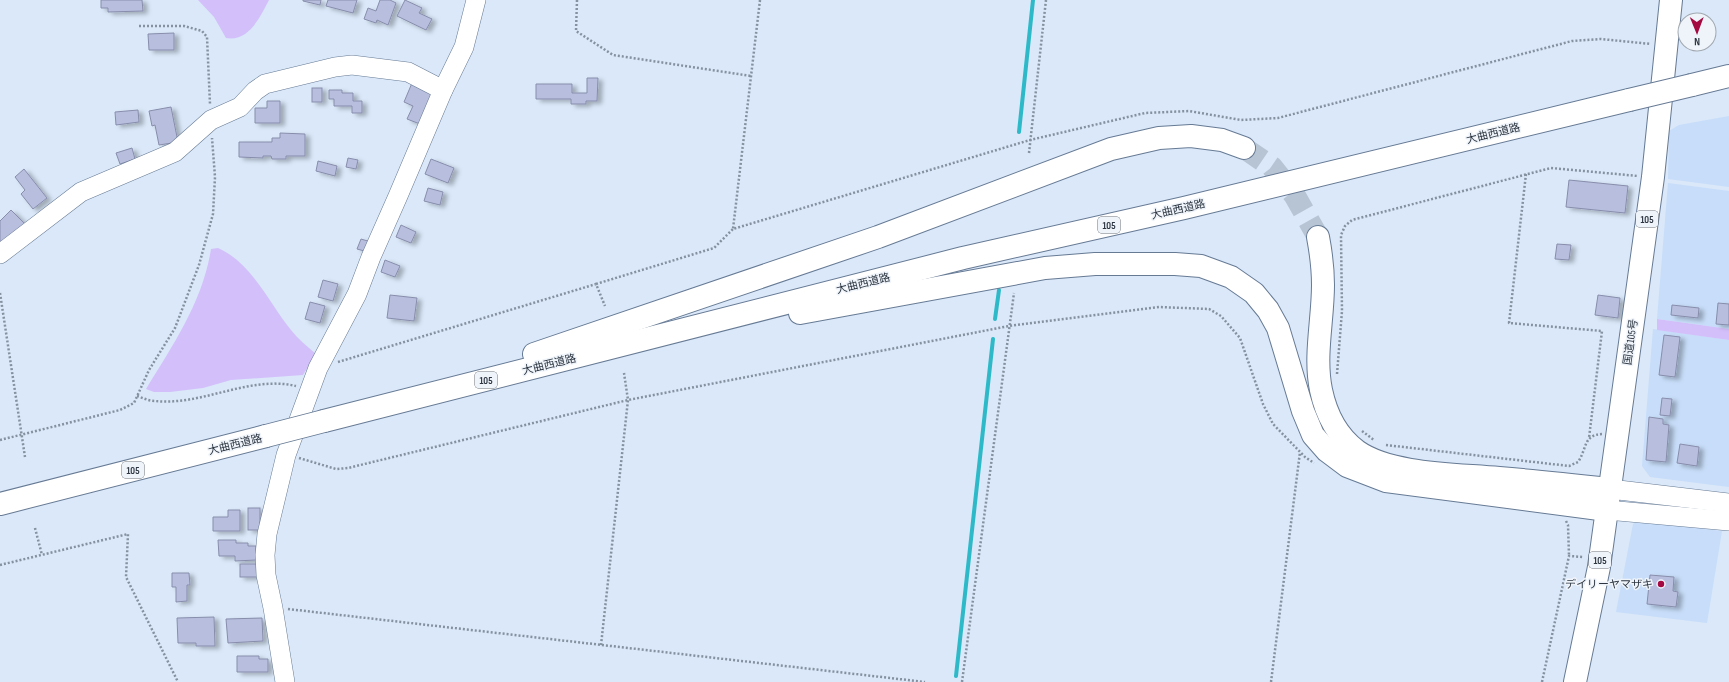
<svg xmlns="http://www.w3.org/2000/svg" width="1729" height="682" font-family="'Sofia Sans Condensed','Noto Sans JP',sans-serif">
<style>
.built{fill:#c7ddf9}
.green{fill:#d3bffa}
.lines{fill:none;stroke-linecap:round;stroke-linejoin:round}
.stream{stroke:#2eb9c8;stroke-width:4}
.building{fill:#b8bede;stroke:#878dab;filter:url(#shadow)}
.highway-tunnel{stroke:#b7c4d4;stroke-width:22;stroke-dasharray:22 11;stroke-linecap:butt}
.minor-casing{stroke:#667a94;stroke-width:20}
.highway-casing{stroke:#667a94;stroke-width:24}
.path{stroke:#85919f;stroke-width:2.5;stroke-dasharray:2 2;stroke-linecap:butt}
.minor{stroke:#fff;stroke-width:19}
.highway{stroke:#fff;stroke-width:22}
.highway-bridge-casing{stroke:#667a94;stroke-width:24;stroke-linecap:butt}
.highway-bridge{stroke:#fff;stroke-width:22}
.poi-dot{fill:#a40940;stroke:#eff4fa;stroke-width:1.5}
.labels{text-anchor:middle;stroke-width:3;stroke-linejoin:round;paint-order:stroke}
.shield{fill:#eff4fa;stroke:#666e78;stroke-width:1}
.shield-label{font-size:10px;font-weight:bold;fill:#2c3540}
.street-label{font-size:11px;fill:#2c3540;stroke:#eff4fa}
.poi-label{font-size:11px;fill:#2c3540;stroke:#eff4fa;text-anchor:end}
</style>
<defs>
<filter id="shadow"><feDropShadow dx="4.5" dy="2.5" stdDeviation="2" flood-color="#0004"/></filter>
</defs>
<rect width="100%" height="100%" fill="#dae8f9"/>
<!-- built -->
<g class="built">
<polygon points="1729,116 1729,187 1668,179 1669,131 1679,125"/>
<polygon points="1668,183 1729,191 1729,329 1657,319"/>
<polygon points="1653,329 1729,340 1729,487 1650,477 1642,466"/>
<polygon points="1639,521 1722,531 1707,623 1616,612 1633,524"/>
</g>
<!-- green -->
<g class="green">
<path d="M198,0H269C260,17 249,42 226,38L214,17Z"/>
<path d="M218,248C252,263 269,303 291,330C298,339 307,346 316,354L303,375L231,380L203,388L170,392H154L146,389C173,345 203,301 211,249Z"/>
<polygon points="1657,319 1729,329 1729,340 1657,330"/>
</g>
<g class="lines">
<!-- stream -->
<g class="stream">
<polyline points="1019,132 1033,0"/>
<polyline points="995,319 999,290"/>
<polyline points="956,676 993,339"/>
</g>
</g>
<!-- building -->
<g class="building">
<polygon points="101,0 142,0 143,11 108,12 108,8 101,8"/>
<polygon points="303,0 321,0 320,5 303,1"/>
<polygon points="328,0 357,0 353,13 326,6"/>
<polygon points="380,0 390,0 396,3 388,25 377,20 376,23 364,19 368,8 376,11"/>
<polygon points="405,0 422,8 419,13 432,19 426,30 397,16"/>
<polygon points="174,33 174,50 149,50 148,34"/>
<polygon points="587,78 598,78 597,101 586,101 586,104 571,104 571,99 536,99 536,84 572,84 572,93 587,93"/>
<polygon points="412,83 434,92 420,124 407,119 413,106 404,102"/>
<rect x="312" y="88" width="10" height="14"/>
<polygon points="329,90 342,90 342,93 353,93 353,101 362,101 362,113 352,113 352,106 334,106 334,99 329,99"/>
<polygon points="267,101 280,101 280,123 255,123 255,108 267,108"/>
<polygon points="171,107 178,142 159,145 155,125 152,126 149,111"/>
<polygon points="138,110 139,122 116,125 115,112"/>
<polygon points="280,133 305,134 305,156 286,156 286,159 272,159 271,156 263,156 263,158 239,157 239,142 272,142 272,138 280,138"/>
<polygon points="132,148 135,159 120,164 116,153"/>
<polygon points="348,158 358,160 356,169 346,167"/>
<polygon points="431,159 454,168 448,183 425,174"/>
<polygon points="318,161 337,166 335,176 316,171"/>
<polygon points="24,169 47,198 33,209 21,194 25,190 15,177"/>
<polygon points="1569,180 1628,186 1625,213 1566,207"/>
<polygon points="428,188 443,192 440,205 424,201"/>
<polygon points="11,210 25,224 0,246 0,221"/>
<polygon points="401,225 416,232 411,243 396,237"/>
<polygon points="361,239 371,242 368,252 357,249"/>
<polygon points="1557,244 1571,245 1569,260 1555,259"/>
<polygon points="385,260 400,266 395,277 381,272"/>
<polygon points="323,280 338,284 333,301 318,297"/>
<polygon points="390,295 417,298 414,321 387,318"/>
<polygon points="1598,295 1620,298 1618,318 1595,315"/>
<polygon points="310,302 325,306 320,323 305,319"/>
<polygon points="1718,303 1729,304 1729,325 1716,324"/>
<polygon points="1672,305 1699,308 1698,318 1671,315"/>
<polygon points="1664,335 1680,337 1675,377 1659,375"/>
<polygon points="1662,398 1672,399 1670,416 1660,415"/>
<polygon points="1649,417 1663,419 1663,424 1669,425 1666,462 1646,460"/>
<polygon points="1680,444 1699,447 1697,466 1677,463"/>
<rect x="248" y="508" width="12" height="22"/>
<polygon points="228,510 240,510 240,531 213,531 213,517 228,517"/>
<polygon points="218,540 236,540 236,543 248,543 248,546 256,546 256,560 235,561 235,556 219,556"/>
<rect x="240" y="564" width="17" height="13"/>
<polygon points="172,573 189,573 190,585 187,585 187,601 176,602 176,587 172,587"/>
<polygon points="1650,575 1674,577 1673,591 1678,592 1676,607 1647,604"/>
<polygon points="214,617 215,646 196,646 196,643 178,643 177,618"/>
<polygon points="262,618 263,641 228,643 226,619"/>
<polygon points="237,656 259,656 259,659 268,659 268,672 237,672"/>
</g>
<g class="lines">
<!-- highway-tunnel -->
<polyline class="highway-tunnel" points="1244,148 1272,167 1295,196 1318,237"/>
<defs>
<g id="minor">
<polyline points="0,254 81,192 175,152 211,120 240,107 255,91 265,84 335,67 352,65 408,72 443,90"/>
<polyline points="1610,489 1729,503"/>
<polyline points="1607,510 1729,521"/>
<polyline points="285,682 273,608 266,575 265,555 267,534 286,455 318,368 357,294 371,257 398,196 443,90 464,47 476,0"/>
</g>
<g id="highway">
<polyline points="1692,85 1729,76"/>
<path d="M1318,237C1321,253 1323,268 1323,285C1323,320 1314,356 1321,390C1326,414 1338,437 1357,451C1391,475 1458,474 1499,478C1536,481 1573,485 1610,489"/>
<polyline points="800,313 1045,268 1095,264 1175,264 1201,266 1231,277 1254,293 1268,310 1278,328 1303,411 1313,435 1327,451 1347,466 1386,481 1607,510"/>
<polyline points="534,354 878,237 1111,149 1159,138 1191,136 1222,140 1244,148"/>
<polyline points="324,421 963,258 1184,208 1629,100"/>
<polyline points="0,504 266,436"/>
<polyline points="1575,682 1599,567 1653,177 1671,0"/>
</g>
</defs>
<!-- minor casing -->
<use href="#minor" class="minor-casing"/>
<!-- highway casing -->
<use href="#highway" class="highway-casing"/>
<!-- path -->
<g class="path">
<polyline points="577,0 576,31 613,55 751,76"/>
<polyline points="760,0 733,229 1030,140 1145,113 1189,111 1241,120 1278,118 1572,41 1601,39 1651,44"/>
<polyline points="139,26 184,26 202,31 207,37 210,104"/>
<polyline points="1029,153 1046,0"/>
<polyline points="1526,174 1509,323 1602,331 1589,438"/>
<polyline points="596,284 714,248 733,229"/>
<polyline points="0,293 25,457"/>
<polyline points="338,362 596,284 605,306"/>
<polyline points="1337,374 1342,311 1341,235 1345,226 1352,220 1551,168 1638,176"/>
<path d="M137,396C143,398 149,401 155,401C203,406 249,375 296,386"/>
<polyline points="1362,431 1374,440"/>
<polyline points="0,440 120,410 134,403 149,370 175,328 199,265 213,214 215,177 212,138"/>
<path d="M1386,445L1569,466L1578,462C1587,449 1583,435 1602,434"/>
<polyline points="299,458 336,469 348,468 628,400 1009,326 1159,307 1209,309 1221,316 1240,338 1263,404 1273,424 1305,457 1314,463"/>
<polyline points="1566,521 1568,525 1569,556"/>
<polyline points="35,528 42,555"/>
<polyline points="0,565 128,534 126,577 178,682"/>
<polyline points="288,609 925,682"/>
<polyline points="601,645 628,400 624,373"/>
<polyline points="962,682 1014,293"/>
<polyline points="1271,682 1300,452"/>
<polyline points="1542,682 1569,556 1583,557"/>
</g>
<!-- minor -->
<use href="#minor" class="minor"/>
<!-- highway -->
<use href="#highway" class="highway"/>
<defs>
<g id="highway-bridge">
<polyline points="1629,100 1692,85"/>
<polyline points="266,436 324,421"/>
</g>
</defs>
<!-- highway-bridge casing -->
<use href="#highway-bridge" class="highway-bridge-casing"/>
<!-- highway-bridge -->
<use href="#highway-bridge" class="highway-bridge"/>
</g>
<!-- markers -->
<circle class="poi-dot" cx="1661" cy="584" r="4"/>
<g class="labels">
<!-- shield labels -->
<g class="shield">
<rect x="1636" y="211" width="22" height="16" rx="3"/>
<rect x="1098" y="217" width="22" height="16" rx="3"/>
<rect x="475" y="372" width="22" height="16" rx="3"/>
<rect x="122" y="462" width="22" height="16" rx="3"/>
<rect x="1589" y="552" width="22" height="16" rx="3"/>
</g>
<g class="shield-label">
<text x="1647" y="223">105</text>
<text x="1109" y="229">105</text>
<text x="486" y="384">105</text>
<text x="133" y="474">105</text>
<text x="1600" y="564">105</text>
</g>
<!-- street labels -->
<g class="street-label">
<text transform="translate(1493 133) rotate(-14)" y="4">大曲西道路</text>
<text transform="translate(1178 209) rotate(-13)" y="4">大曲西道路</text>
<text transform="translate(863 283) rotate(-14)" y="4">大曲西道路</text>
<text transform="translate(1630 342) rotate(-82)" y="4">国道105号</text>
<text transform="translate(549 364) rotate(-14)" y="4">大曲西道路</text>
<text transform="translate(235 444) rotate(-14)" y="4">大曲西道路</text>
</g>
<!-- poi labels -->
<g class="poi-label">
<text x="1653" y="588">デイリーヤマザキ</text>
</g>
</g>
<!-- north arrow -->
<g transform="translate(1697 32) rotate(179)"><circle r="19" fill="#eff4fa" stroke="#a1a8b0"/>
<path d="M0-3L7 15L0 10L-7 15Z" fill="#a40940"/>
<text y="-6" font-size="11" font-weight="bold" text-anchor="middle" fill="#2c3540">N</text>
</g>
</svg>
